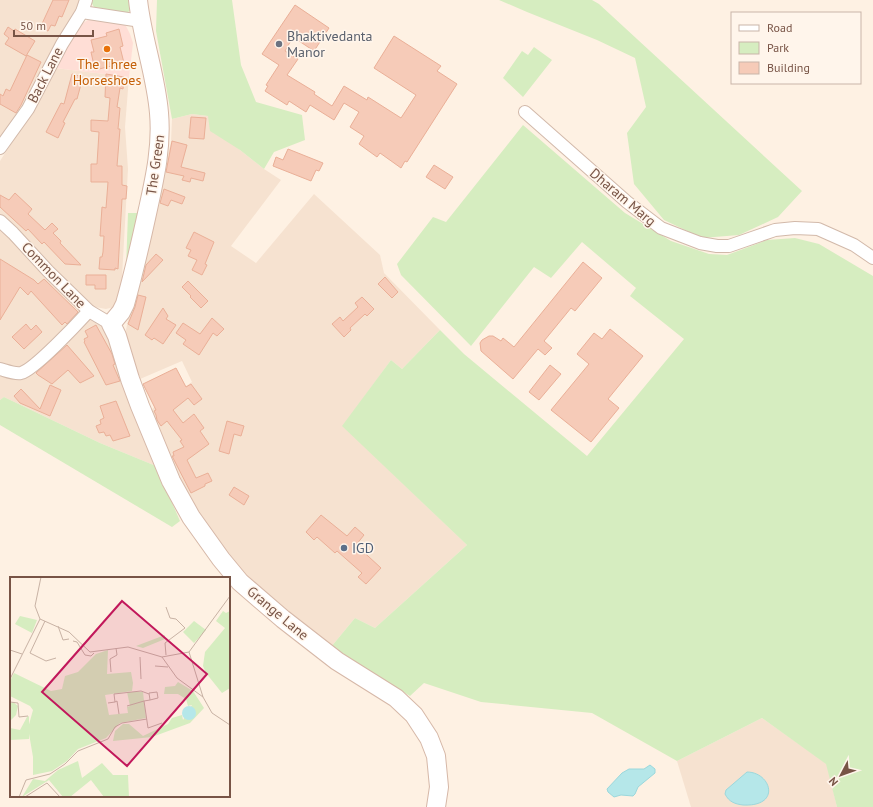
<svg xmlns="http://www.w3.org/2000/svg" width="873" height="807" font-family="'PT Sans',sans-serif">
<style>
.residential{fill:#f6e2d0}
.commercial{fill:#ffded6}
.green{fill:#d6edc0}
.water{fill:#b5e7e9;stroke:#9bd8dc}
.building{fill:#f6cbb8;stroke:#eaaf97}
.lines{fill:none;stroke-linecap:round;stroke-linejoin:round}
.street-casing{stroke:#d2b9aa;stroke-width:14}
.secondary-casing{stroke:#d6b8a8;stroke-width:20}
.street{stroke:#fff;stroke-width:12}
.secondary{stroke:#fff;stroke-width:18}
.worship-dot{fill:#6b7280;stroke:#fff5eb;stroke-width:1.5}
.food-dot{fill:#e8710a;stroke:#fff5eb;stroke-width:1.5}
.service-dot{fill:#5c6f8a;stroke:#fff5eb;stroke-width:1.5}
.labels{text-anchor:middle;stroke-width:3;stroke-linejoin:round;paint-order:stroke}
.worship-label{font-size:14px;fill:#5b616d;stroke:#fff5eb;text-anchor:start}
.food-label{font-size:14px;fill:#c56008;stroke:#fff5eb}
.street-label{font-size:14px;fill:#785446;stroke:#fff5eb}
.service-label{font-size:14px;fill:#4e5e75;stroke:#fff5eb;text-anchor:start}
.inset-road{fill:none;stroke:#c8b2a4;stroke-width:1}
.view{fill:#c2185b;fill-opacity:0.15;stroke:#c2185b;stroke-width:2}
.inset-edge{fill:none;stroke:#785446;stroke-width:2}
</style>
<rect width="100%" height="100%" fill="#fef1e3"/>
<!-- residential -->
<g class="residential">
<polygon points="0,0 83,0 33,94 0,142"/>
<polygon points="55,68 129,77 125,127 128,169 122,277 119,299 114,307 106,309 95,307 88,304 0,215 0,161 33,110"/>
<polygon points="192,114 208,116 240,150 264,169 281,180 231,246 256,263 314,194 380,255 384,273 440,330 402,369 391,360 343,426 467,545 375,628 355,618 331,647 254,589 183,494 149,415 153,408 192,382 182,361 140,379 136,375 128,351 126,330 136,280 171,142 172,119"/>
<polygon points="0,226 82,311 49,344 22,367 18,368 0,363"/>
<polygon points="91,318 100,325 106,333 156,466 100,443 4,397 0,400 0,375 13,378 25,379"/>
<polygon points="762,718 827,764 837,807 691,807 677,761"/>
</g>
<!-- commercial -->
<polygon class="commercial" points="91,18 120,22 126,26 130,34 133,43 129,77 55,68 63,51 80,25"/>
<!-- green -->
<g class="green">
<polygon points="92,0 134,0 135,6 127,13 94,7 91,2"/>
<polygon points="157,0 232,0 241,65 256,102 302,115 305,140 274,152 264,169 240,150 210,131 208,116 192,114 172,119 156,31"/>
<polygon points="499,0 592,0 599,4 802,191 778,217 739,235 702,238 664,220 634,184 627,133 646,107 635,58 597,40 527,12"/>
<polygon points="534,47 552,60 523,97 503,78 522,51 528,55"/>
<polygon points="523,125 625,213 671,241 709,254 727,255 767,240 795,238 819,244 873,276 873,807 837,807 826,764 762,718 677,761 592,713 481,702 424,683 410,696 331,647 355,618 375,628 467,545 342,426 391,360 402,369 440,330 464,354 587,456 684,339 630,296 636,288 582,242 551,278 534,267 471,346 401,275 397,264 433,217 446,222"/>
<polygon points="128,213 140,213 126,269"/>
<polygon points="4,397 100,443 156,466 180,521 172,527 0,425 0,400"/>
</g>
<!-- water -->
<g class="water">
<polygon points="650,765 655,769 655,773 638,787 635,794 633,796 621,795 614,797 608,792 607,789 622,773 629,769 644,769"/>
<path d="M747,772C771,772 782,807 743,805C735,804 729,802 725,794L726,790Z"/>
</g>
<!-- building -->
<g class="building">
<polygon points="53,0 69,0 62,17 59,16 55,26 51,25 48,31 40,28"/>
<polygon points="295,5 329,28 314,51 293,37 285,51 298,59 287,75 315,92 314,94 332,106 344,86 367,100 368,97 401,118 416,95 374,68 394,36 441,66 437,71 457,84 407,162 405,161 401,168 380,153 377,157 359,144 364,136 350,127 359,112 344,103 334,120 310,105 306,112 289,101 287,105 265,91 268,86 266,85 279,65 262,54"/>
<polygon points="8,27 14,31 15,29 35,41 26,56 5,44 9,38 4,34"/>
<polygon points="119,29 123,46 120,47 124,63 95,70 91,52 94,52 91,40 107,36 106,33"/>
<polygon points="27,55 41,62 21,105 16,113 0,104 0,94 3,96 6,89 10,91"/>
<polygon points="72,74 83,77 77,99 75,99 63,122 65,123 58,138 46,132 61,103 64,104"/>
<polygon points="106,74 124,77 123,89 120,88 117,107 120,108 118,129 120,129 117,166 122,166 122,185 127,186 126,199 122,199 118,269 115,268 115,270 99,269 100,257 102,257 103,252 104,236 100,236 102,207 106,208 108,182 91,182 91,164 97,164 99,132 91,131 91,120 108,121 110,98 105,97"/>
<polygon points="191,117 206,118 204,139 189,138"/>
<polygon points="172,141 187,145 181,167 205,173 203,181 191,178 190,182 182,180 184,176 166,172"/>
<polygon points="288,149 323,163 319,171 316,170 311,181 273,166 276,157 283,160"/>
<polygon points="434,165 453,177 445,189 426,177"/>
<polygon points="164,189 185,197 182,204 171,200 168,206 160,203"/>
<polygon points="15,193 32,209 28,214 45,230 52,223 58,229 53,233 61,241 60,243 81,265 65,264 44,242 42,244 28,229 26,231 0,207 0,195 9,200"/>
<polygon points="194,232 214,242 205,264 207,265 202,275 192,270 197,260 188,256 191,250 186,248"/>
<polygon points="156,254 163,260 142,282 146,265"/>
<polygon points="0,259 34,280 38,284 44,279 78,312 67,324 65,322 62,325 31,291 28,295 20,287 0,320"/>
<polygon points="583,262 602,278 575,311 571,308 544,341 552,348 545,355 538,349 513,379 481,351 480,343 482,340 489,336 493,336 501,341 503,338 514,347"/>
<polygon points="86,275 106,275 106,289 95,289 95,285 86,285"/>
<polygon points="385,277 398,292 392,298 378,284"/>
<polygon points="188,281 208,301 201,308 190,297 191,296 182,287"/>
<polygon points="138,295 146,297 138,330 128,324 135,307"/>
<polygon points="362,297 374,309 367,316 365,314 350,328 351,330 344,337 332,324 340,317 343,321 358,307 355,303"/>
<polygon points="163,308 168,316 166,319 176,325 163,344 154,338 152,340 145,335"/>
<polygon points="212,318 224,329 217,336 213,333 199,355 183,344 186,340 176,333 183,323 200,334"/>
<polygon points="26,324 31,330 36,325 42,332 24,349 12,337"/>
<polygon points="96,325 112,354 115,364 113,365 120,381 106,385 84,342 85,341 84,339 88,337 85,331"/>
<polygon points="610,329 643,356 608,399 619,408 591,442 551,410 589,364 577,354 594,333 602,339"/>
<polygon points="67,345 94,376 80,383 68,370 52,384 38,375 36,373"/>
<polygon points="550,365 561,374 539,400 529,392"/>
<polygon points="176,368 186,387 191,384 202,399 194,405 188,398 173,410 183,423 194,414 204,428 200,431 209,444 187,460 196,478 208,473 212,481 205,484 205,486 191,493 172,456 174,456 173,452 184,447 180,441 182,440 167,421 161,426 157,420 156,415 154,411 156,410 143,384"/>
<polygon points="50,385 61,390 50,416 20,403 14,396 21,389 40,409"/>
<polygon points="116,401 130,436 113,441 110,435 106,436 104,432 99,433 96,426 101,424 100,420 104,418 100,406"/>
<polygon points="227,421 244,426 241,436 234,434 229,454 219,451"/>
<polygon points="234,487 249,496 244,505 229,495"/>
<polygon points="321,515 347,536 355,527 364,535 356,545 381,568 366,584 358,577 362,573 337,551 335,553 317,537 314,540 306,532"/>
</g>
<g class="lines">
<defs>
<g id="street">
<polyline points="82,12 141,21"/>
<polyline points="525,112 627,202 661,228 700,243 717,246 729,246 775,230 795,228 818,229 854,245 873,258"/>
<polyline points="0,148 28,109 62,44 82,12 86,0"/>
<polyline points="0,221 13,233 48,271 84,306 89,311 111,324"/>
<path d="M0,369C7,371 14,374 21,373C34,370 78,323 89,311"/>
</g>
<path id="secondary" d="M138,0C142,38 156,75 159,113C162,146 155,177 148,209C141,241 134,272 125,304L121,312L111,324L117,336L130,379L140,406L171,481L191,517L221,559L240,582L283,619L337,661L396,698L414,715L429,738L436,756L439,787L436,807"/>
</defs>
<!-- street casing -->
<use href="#street" class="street-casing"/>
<!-- secondary casing -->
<use href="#secondary" class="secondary-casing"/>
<!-- street -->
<use href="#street" class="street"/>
<!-- secondary -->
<use href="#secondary" class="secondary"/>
</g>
<!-- markers -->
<circle class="worship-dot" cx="279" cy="44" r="4"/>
<circle class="food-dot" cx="107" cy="49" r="4"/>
<circle class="service-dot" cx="344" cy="548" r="4"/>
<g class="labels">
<!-- worship labels -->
<g class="worship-label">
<text x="287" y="41">Bhaktivedanta<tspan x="287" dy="16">Manor</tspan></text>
</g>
<!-- food labels -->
<g class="food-label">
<text x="107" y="69">The Three<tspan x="107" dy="16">Horseshoes</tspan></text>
</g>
<!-- street labels -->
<g class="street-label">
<text transform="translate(45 75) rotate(-63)" y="5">Back Lane</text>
<text transform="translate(155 165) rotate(-82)" y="5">The Green</text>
<text transform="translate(623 197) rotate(40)" y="5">Dharam Marg</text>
<text transform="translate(54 275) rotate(46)" y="5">Common Lane</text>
<text transform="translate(278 613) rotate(40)" y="5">Grange Lane</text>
</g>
<!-- service labels -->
<g class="service-label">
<text x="352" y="553">IGD</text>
</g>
</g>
<!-- overview -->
<g transform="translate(10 577)">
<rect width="220" height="220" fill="#fef1e3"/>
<path d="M213,34L216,36L220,34V111L212,116L196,96L193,89L195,75L215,51L206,44ZM10,39L27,43L22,56L5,47ZM184,44L196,53L184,66L173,55ZM155,58V62L133,71L126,69ZM98,73L97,97L121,95L123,106L122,114L95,118L99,138L118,136L117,130L120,129L117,115H133L136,141L110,146L96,161L68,172L57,184L42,194L23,198V180L18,151L23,133L20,129L0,119V104L4,96L41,114L52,112L55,99L68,95L86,77ZM168,105L183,114L194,131L180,146L142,160L103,164L105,154L113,147H119L133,159L158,147L162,141L172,138L173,143L182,128L178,129L176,122L168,117H154L155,110L165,109ZM3,125L8,129L6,138L0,144V127ZM19,139V162L0,163V151L10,153L17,140ZM68,184L72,201L92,186L103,198H118L119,220H94L81,203L60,220H53L39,203L12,220L23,202L35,204L48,193Z" fill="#d6edc0"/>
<path d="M172 136a7 7 0 1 1 14 0a7 7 0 1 1-14 0Z" fill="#b5e7e9"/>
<path class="inset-road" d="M30,42L59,55L80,75L118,70L152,80M30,42L25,29L31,0M35,44L20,76L36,84L46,81M48,49L53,63L59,62M63,64L67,65L75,78L81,79L84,76M0,73L12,77M179,75L193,120M156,78L155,66L175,51L166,42L160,41L156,30M130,80L131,102M152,80L167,101L193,120L202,136L220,148M152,80L179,75L220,19M145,89L158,90M101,95L100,82L107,78L106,71M0,102L30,42M140,123L148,121L147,115L139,116L140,123L134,124L138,151L152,146M0,125L8,126L9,140L18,139M105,125L107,124L109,137M98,126L105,125L104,117L131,114L139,117M117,129L134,124M9,220L16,203L40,197L55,187L68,174L98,162L105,150L112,146L137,142M15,220L37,206L50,220"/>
<path class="view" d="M112,24L197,97L117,189L32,115Z"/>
<rect width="220" height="220" class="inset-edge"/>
</g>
<!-- legend -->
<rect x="731" y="12" width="130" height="72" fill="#fff5eb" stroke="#c9b5a9"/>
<rect x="739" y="25" width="20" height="6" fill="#ffffff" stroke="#c9b5a9"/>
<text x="767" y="32" font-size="12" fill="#785446">Road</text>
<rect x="739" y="42" width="20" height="12" fill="#d6edc0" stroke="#c9b5a9"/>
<text x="767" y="52" font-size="12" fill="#785446">Park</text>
<rect x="739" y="62" width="20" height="12" fill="#f6cbb8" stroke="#c9b5a9"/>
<text x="767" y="72" font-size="12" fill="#785446">Building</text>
<!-- north arrow -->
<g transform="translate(841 775) rotate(229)" stroke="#fff5eb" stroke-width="3" paint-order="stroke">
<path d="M0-3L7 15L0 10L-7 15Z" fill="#785446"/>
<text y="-6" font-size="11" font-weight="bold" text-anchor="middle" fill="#785446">N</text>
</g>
<!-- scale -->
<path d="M14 30v6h79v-6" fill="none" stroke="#785446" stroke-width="2"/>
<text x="20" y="30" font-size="12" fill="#785446" stroke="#fff5eb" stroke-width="3" paint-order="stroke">50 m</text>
</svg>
